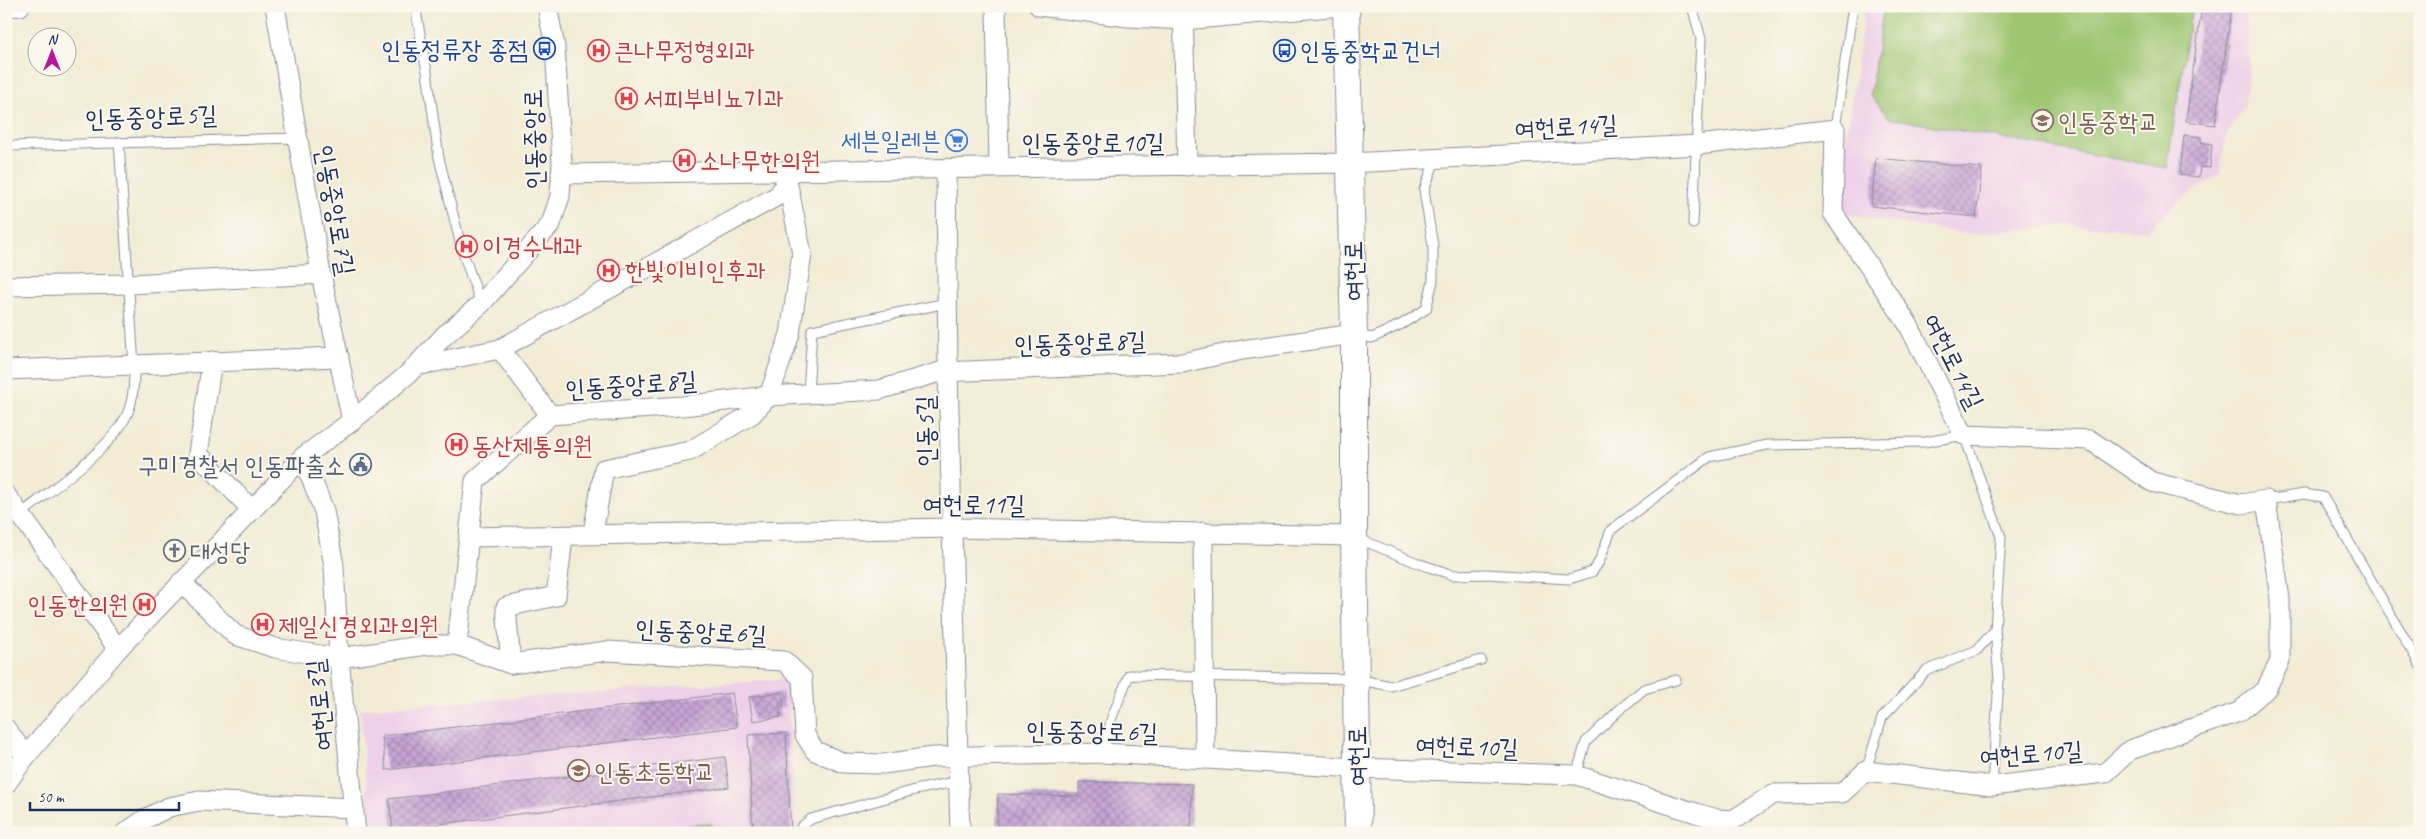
<svg xmlns="http://www.w3.org/2000/svg" width="2426" height="839" font-family="Caveat,'Poor Story',sans-serif">
<style>
.built{fill:#eed0e8}
.grass{fill:#9ec672;stroke:#5c7a68}
.building{fill:url(#building-cross-hatch)}
.lines{fill:none;stroke-linecap:round;stroke-linejoin:round}
.lane-casing{stroke:#868e9a;stroke-width:11}
.street-casing{stroke:#868e9a;stroke-width:21}
.secondary-casing{stroke:#868e9a;stroke-width:28}
.lane{stroke:#fff;stroke-width:9}
.street{stroke:#fff;stroke-width:19}
.secondary{stroke:#fff;stroke-width:26}
.labels{text-anchor:middle;stroke-width:4;stroke-linejoin:round;paint-order:stroke}
.transit-label{font-size:25px;fill:#164399;stroke:#fbf7ec;text-anchor:end}
.health-label{font-size:25px;fill:#be3a42;stroke:#fbf7ec;text-anchor:start}
.street-label{font-size:25px;fill:#1b2f5e;stroke:#fbf7ec}
.education-label{font-size:25px;fill:#785e54;stroke:#fbf7ec;text-anchor:start}
.shop-label{font-size:25px;fill:#366cbe;stroke:#fbf7ec;text-anchor:end}
.service-label{font-size:25px;fill:#4e5e75;stroke:#fbf7ec;text-anchor:end}
.worship-label{font-size:25px;fill:#5b616d;stroke:#fbf7ec;text-anchor:start}
</style>
<defs>
<pattern id="building-cross-hatch" width="8" height="8" patternUnits="userSpaceOnUse" patternTransform="scale(1.25)"><rect width="8" height="8" fill="#c8a5d6"/><path d="M0 0l8 8M0 8l8-8" fill="none" stroke="#a287b1"/></pattern>
</defs>
<rect width="100%" height="100%" fill="#fbf7ec"/>
<filter id="ink" filterUnits="userSpaceOnUse"><feTurbulence type="fractalNoise" baseFrequency=".02" numOctaves="2"/><feDisplacementMap in="SourceGraphic" scale="10" xChannelSelector="R" yChannelSelector="G"/><feConvolveMatrix kernelMatrix="1 2 1 2 8 2 1 2 1" color-interpolation-filters="sRGB"/></filter>
<filter id="wash" filterUnits="userSpaceOnUse"><feTurbulence type="fractalNoise" baseFrequency=".0096" numOctaves="4" result="noise"/><feDisplacementMap in="SourceGraphic" scale="20" xChannelSelector="R" yChannelSelector="G"/><feGaussianBlur stdDeviation="1.12" result="paint"/><feColorMatrix in="noise" values="0 0 0 0 0 0 0 0 0 0 0 0 0 0 0 0 0 1.4 0 .05"/><feComposite in="paint" operator="in"/></filter>
<g filter="url(#wash)">
<rect width="100%" height="100%" fill="#f2ecd5"/>
<!-- built -->
<g class="built">
<polygon points="1865,6 2246,6 2249,64 2245,106 2226,136 2220,173 2178,202 2147,231 2068,225 1968,234 1846,214 1837,206"/>
<polygon points="787,679 795,833 370,833 360,709"/>
</g>
<!-- grass -->
<g class="grass">
<polygon points="1884,6 2192,6 2167,168 1889,118 1870,95"/>
<polygon points="711,824 718,833 578,833"/>
</g>
<g id="blocks">
<!-- building -->
<g class="building">
<polygon points="2202,6 2232,6 2215,125 2186,121"/>
<polygon points="2184,135 2201,137 2201,142 2212,144 2210,168 2200,167 2199,177 2180,175"/>
<polygon points="1876,158 1982,168 1976,217 1871,206"/>
<polygon points="782,692 784,707 779,708 781,717 753,721 749,697"/>
<polygon points="732,693 737,727 386,770 382,736"/>
<polygon points="786,733 791,833 753,833 748,735"/>
<polygon points="725,757 729,787 393,830 389,799"/>
<polygon points="1079,782 1192,784 1191,833 997,833 998,794 1079,796"/>
</g>
</g>
</g>
<g filter="url(#ink)">
<use href="#blocks" fill-opacity="0" stroke="#868e9a" stroke-width="1"/>
<g class="lines">
<defs>
<g id="lane">
<polyline points="415,6 427,72 439,158 462,250 481,304"/>
<polyline points="1692,6 1701,39 1693,224"/>
<polyline points="1835,129 1853,6"/>
<polyline points="6,146 298,138"/>
<polyline points="1357,335 1372,338 1402,324 1426,309 1433,281 1433,246 1424,190 1436,158"/>
<polyline points="808,393 812,330 947,303"/>
<polyline points="2266,500 2304,494 2323,497 2420,665"/>
<path d="M20,515C51,489 114,448 128,412C134,397 134,381 134,366L119,142"/>
<polyline points="1357,538 1420,564 1453,575 1486,574 1569,579 1592,572 1599,562 1611,530 1709,457 1767,445 1925,442 1964,435 2001,537 1995,630 1999,680 1992,786"/>
<polyline points="1103,753 1112,717 1129,675 1356,679 1391,686 1481,660"/>
<polyline points="1866,771 1882,718 1926,671 1977,650 1995,630"/>
<polyline points="1576,775 1586,742 1618,711 1644,689 1676,680"/>
<polyline points="801,833 801,827 811,819 915,790 960,781"/>
</g>
<g id="street">
<polyline points="275,6 321,274 352,421"/>
<polyline points="996,6 999,167"/>
<polyline points="1039,6 1129,17 1184,20 1341,6"/>
<polyline points="1183,6 1187,166"/>
<polyline points="6,7 20,6"/>
<polyline points="946,170 948,372 960,833"/>
<polyline points="6,286 130,284 321,274"/>
<polyline points="500,349 550,415 682,406 769,396 879,390 940,372 1182,363 1242,350 1354,334"/>
<polyline points="212,361 198,454 252,510"/>
<polyline points="416,366 500,349 779,195 789,176"/>
<polyline points="6,370 339,357"/>
<polyline points="303,457 324,511 334,566 339,658 356,833"/>
<polyline points="6,495 118,649"/>
<polyline points="1203,532 1205,759"/>
<polyline points="593,533 604,469 690,451 752,414 769,396 790,334 802,254 787,180"/>
<polyline points="469,537 952,528 1354,536"/>
<polyline points="181,582 235,635 275,648 339,658 427,645 457,645 511,664 607,651 784,661 802,678 805,735 815,751 844,763 883,764 933,757 1103,753 1357,768 1576,775 1696,813 1717,819 1733,820 1773,794 1842,793 1866,771 1992,786 2105,773 2130,750 2239,712 2266,689 2280,661 2280,599 2266,500 2241,504 2152,482 2090,440 1964,435 1908,324 1833,213 1835,129 1698,145 1350,163 561,174"/>
<polyline points="457,645 475,481 550,415"/>
<polyline points="511,664 506,607 556,596 563,537"/>
<polyline points="6,729 26,756"/>
<polyline points="6,784 26,756 118,649 303,457 352,421 408,374 445,335 481,304 551,224 560,196 562,164 555,47 547,6"/>
<polyline points="125,833 145,819 169,807 199,801 354,808"/>
</g>
<polyline id="secondary" points="1346,6 1354,334 1354,536 1358,833"/>
</defs>
<!-- lane casing -->
<use href="#lane" class="lane-casing"/>
<!-- street casing -->
<use href="#street" class="street-casing"/>
<!-- secondary casing -->
<use href="#secondary" class="secondary-casing"/>
<!-- lane -->
<use href="#lane" class="lane"/>
<!-- street -->
<use href="#street" class="street"/>
<!-- secondary -->
<use href="#secondary" class="secondary"/>
</g>
</g>
<!-- icons -->
<defs>
<symbol id="bus-ring" viewBox="-11 -11 22 22"><circle r="9.5" fill="#fbf7ec" stroke="#1a4fb4" stroke-width="1.5"/><path d="M-5-6H5V4H4V6H2V4H-2V6H-4V4H-5ZM-3.5-4V0h7V-4ZM-3.5 1.2v1.5H-2V1.2ZM2 1.2v1.5H3.5V1.2Z" fill="#1a4fb4"/></symbol>
<symbol id="hospital-ring" viewBox="-11 -11 22 22"><circle r="9.5" fill="#fbf7ec" stroke="#e0444e" stroke-width="1.5"/><path d="M-5-5h3v3.5h4V-5h3V5h-3V1.5h-4V5h-3Z" fill="#e0444e"/></symbol>
<symbol id="school-ring" viewBox="-11 -11 22 22"><circle r="9.5" fill="#fbf7ec" stroke="#8d6e63" stroke-width="1.5"/><path d="M0-5L7-2L0 1L-7-2ZM-4 1L0 2.5L4 1V4Q0 6-4 4Z" fill="#8d6e63"/></symbol>
<symbol id="supermarket-ring" viewBox="-11 -11 22 22"><circle r="9.5" fill="#fbf7ec" stroke="#3f7fe0" stroke-width="1.5"/><path d="M-6-5.5h2.5l.6 2H6L4.5 2H-2.5L-4.4-4H-6ZM-1.5 3.2a1.3 1.3 0 1 0 .1 0ZM3 3.2a1.3 1.3 0 1 0 .1 0Z" fill="#3f7fe0"/></symbol>
<symbol id="civic-ring" viewBox="-11 -11 22 22"><circle r="9.5" fill="#fbf7ec" stroke="#5c6f8a" stroke-width="1.5"/><path d="M-.6-6.5H3V-4.5H.6V-3L4-1V1h2V6H-6V1h2V-1L-.6-3ZM-1.2 2.5V6h2.4V2.5Z" fill="#5c6f8a"/></symbol>
<symbol id="church-ring" viewBox="-11 -11 22 22"><circle r="9.5" fill="#fbf7ec" stroke="#6b7280" stroke-width="1.5"/><path d="M-1.2-6h2.4v3.5h3.3v2.4h-3.3V6h-2.4V-.1h-3.3v-2.4h3.3Z" fill="#6b7280"/></symbol>
</defs>
<g fill-rule="evenodd">
<use href="#bus-ring" x="532" y="36" width="25" height="25"/>
<use href="#hospital-ring" x="586" y="38" width="25" height="25"/>
<use href="#bus-ring" x="1272" y="38" width="25" height="25"/>
<use href="#hospital-ring" x="614" y="86" width="25" height="25"/>
<use href="#school-ring" x="2030" y="108" width="25" height="25"/>
<use href="#supermarket-ring" x="944" y="128" width="25" height="25"/>
<use href="#hospital-ring" x="672" y="148" width="25" height="25"/>
<use href="#hospital-ring" x="454" y="234" width="25" height="25"/>
<use href="#hospital-ring" x="596" y="258" width="25" height="25"/>
<use href="#hospital-ring" x="444" y="432" width="25" height="25"/>
<use href="#civic-ring" x="348" y="452" width="25" height="25"/>
<use href="#church-ring" x="162" y="538" width="25" height="25"/>
<use href="#hospital-ring" x="132" y="592" width="25" height="25"/>
<use href="#hospital-ring" x="250" y="612" width="25" height="25"/>
<use href="#school-ring" x="566" y="758" width="25" height="25"/>
</g>
<g class="labels">
<!-- transit labels -->
<g class="transit-label">
<text x="528" y="58">인동정류장 종점</text>
<text x="1300" y="59" text-anchor="start">인동중학교건너</text>
</g>
<!-- health labels -->
<g class="health-label">
<text x="614" y="59">큰나무정형외과</text>
<text x="643" y="107">서피부비뇨기과</text>
<text x="700" y="169">소나무한의원</text>
<text x="482" y="255">이경수내과</text>
<text x="625" y="279">한빛이비인후과</text>
<text x="472" y="454">동산제통의원</text>
<text x="128" y="613" text-anchor="end">인동한의원</text>
<text x="278" y="634">제일신경외과의원</text>
</g>
<!-- street labels -->
<g class="street-label">
<text transform="translate(151 116) rotate(-2)" y="9">인동중앙로5길</text>
<text transform="translate(1566 126) rotate(-3)" y="9">여헌로14길</text>
<text transform="translate(533 139) rotate(-91)" y="9">인동중앙로</text>
<text x="1093" y="151">인동중앙로10길</text>
<text transform="translate(336 210) rotate(80)" y="9">인동중앙로7길</text>
<text transform="translate(1353 271) rotate(-91)" y="9">여헌로</text>
<text transform="translate(1080 342) rotate(-2)" y="9">인동중앙로8길</text>
<text transform="translate(1954 361) rotate(63)" y="9">여헌로14길</text>
<text transform="translate(631 384) rotate(-4)" y="9">인동중앙로8길</text>
<text transform="translate(925 431) rotate(-91)" y="9">인동5길</text>
<text x="974" y="513">여헌로11길</text>
<text transform="translate(701 631) rotate(3)" y="9">인동중앙로6길</text>
<text transform="translate(319 705) rotate(-96)" y="9">여헌로3길</text>
<text transform="translate(1092 731) rotate(1)" y="9">인동중앙로6길</text>
<text transform="translate(1467 746) rotate(2)" y="9">여헌로10길</text>
<text transform="translate(2031 753) rotate(-4)" y="9">여헌로10길</text>
<text transform="translate(1357 756) rotate(-91)" y="9">여헌로</text>
</g>
<!-- education labels -->
<g class="education-label">
<text x="2058" y="130">인동중학교</text>
<text x="594" y="780">인동초등학교</text>
</g>
<!-- shop labels -->
<g class="shop-label">
<text x="941" y="149">세븐일레븐</text>
</g>
<!-- service labels -->
<g class="service-label">
<text x="345" y="474">구미경찰서 인동파출소</text>
</g>
<!-- worship labels -->
<g class="worship-label">
<text x="190" y="560">대성당</text>
</g>
</g>
<!-- margin -->
<rect width="2426" height="839" fill="none" stroke="#fbf7ec" stroke-width="25"/>
<!-- north arrow -->
<g transform="translate(52 52)"><circle r="24" fill="#fbf7ec" stroke="#a1a7b3"/>
<path d="M0-4L9 19L0 12L-9 19Z" fill="#b5179e"/>
<text y="-8" font-size="14" font-weight="bold" text-anchor="middle" fill="#1b2f5e">N</text>
</g>
<!-- scale -->
<path d="M30 802v8h149v-8" fill="none" stroke="#1b2f5e" stroke-width="2.5"/>
<text x="38" y="802" font-size="15" fill="#1b2f5e" stroke="#fbf7ec" stroke-width="4" paint-order="stroke">50 m</text>
</svg>
